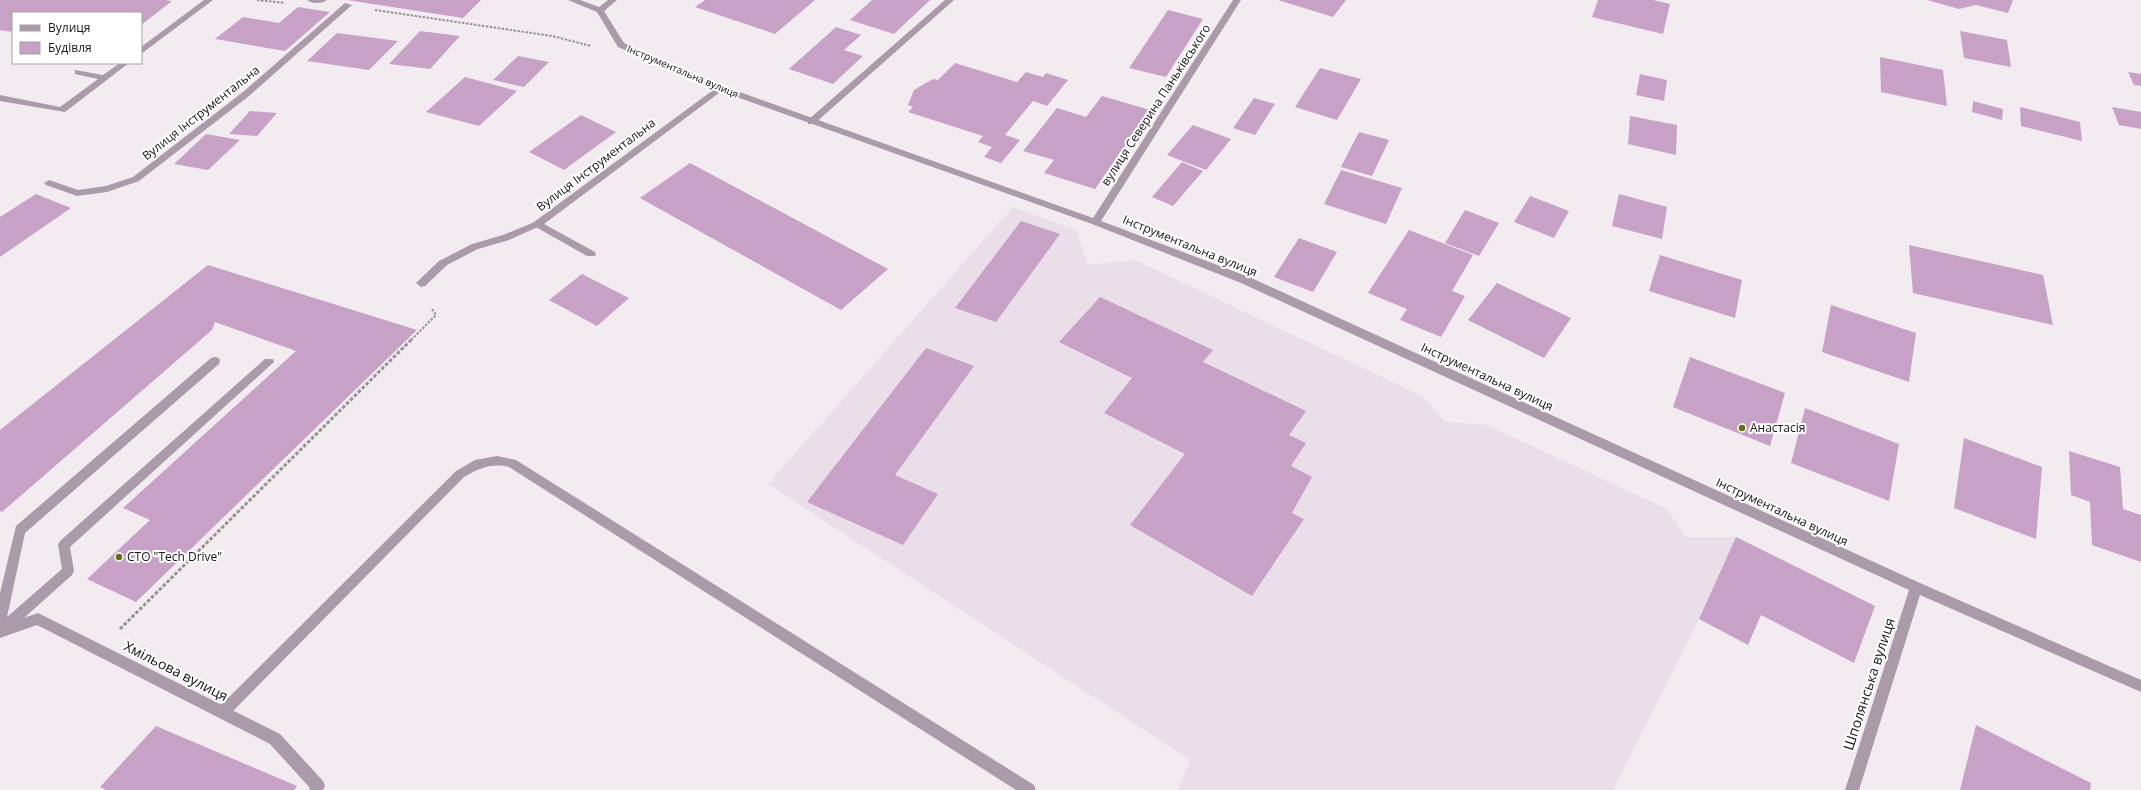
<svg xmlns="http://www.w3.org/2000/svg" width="2141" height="790" font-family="'Open Sans',sans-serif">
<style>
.built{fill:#eadee9}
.building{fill:#c8a1c7}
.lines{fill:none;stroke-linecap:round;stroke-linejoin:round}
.path-far1{stroke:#969195;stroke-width:2;stroke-dasharray:2.5 1.5;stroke-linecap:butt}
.path{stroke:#969195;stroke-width:3;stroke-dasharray:3.5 2;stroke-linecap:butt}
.service{fill:#ab9aaa;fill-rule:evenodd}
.minor{fill:#ab9aaa;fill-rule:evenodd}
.poi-dot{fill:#626d16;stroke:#fff;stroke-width:1.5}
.labels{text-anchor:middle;stroke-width:4;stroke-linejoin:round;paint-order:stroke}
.far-street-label{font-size:10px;fill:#161416;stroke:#fff}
.street-label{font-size:12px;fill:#161416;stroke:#fff}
.poi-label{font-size:12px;fill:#161416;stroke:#fff;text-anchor:start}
.near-street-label{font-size:14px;fill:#161416;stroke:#fff}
</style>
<rect width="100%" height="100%" fill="#f2ecf1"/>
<!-- built -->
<polygon class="built" points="1013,207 1076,230 1088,265 1135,260 1422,396 1446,422 1487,425 1667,509 1686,537 1736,537 1699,619 1613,790 1178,790 1190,760 768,484"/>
<!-- building -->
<g class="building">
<polygon points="0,0 165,0 172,1 141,25 141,13 13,13 13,32 0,30"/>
<polygon points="347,0 481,0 463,18"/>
<polygon points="705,0 815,0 775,34 695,7"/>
<polygon points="872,0 930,0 894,34 850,20"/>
<polygon points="1278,0 1346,0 1333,17"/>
<polygon points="1598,0 1653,0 1670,4 1663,34 1592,17"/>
<polygon points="1927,0 2013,0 2008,13 1976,5 1959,9"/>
<polygon points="298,7 330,12 285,51 215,39 243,17 279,23"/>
<polygon points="1168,10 1203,19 1166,77 1129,68"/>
<polygon points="836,27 861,35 844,50 863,56 833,84 789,69"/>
<polygon points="420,31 460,36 430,69 389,64"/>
<polygon points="1960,31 2007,40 2011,67 1964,58"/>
<polygon points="337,33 398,41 369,70 307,61"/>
<polygon points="518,56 549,62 524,87 493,80"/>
<polygon points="1880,57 1943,70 1947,106 1881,92"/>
<polygon points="955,63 1017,82 1026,72 1043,77 1046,73 1068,80 1047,106 1033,101 1009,130 1005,135 1020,140 1001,163 984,157 992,147 978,142 983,136 908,112 913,107 908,105 914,90 933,79 938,80"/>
<polygon points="1320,68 1361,79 1337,120 1295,107"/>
<polygon points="2128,72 2141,74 2141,86 2134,85"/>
<polygon points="1640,74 1667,80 1664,101 1636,95"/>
<polygon points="465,77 517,91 479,126 426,112"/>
<polygon points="1102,96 1150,110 1095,189 1044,173 1054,160 1023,151 1057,108 1086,117"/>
<polygon points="1254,98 1275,104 1255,135 1233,128"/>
<polygon points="1973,101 2003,109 2002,120 1972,112"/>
<polygon points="2020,107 2080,122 2082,141 2021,126"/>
<polygon points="2112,107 2141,112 2141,129 2119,125"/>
<polygon points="250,111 277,113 257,136 229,134"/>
<polygon points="581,115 616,132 564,170 529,152"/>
<polygon points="1630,116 1677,125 1676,155 1628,144"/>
<polygon points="1193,125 1231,139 1206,170 1167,155"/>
<polygon points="1359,132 1389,140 1372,176 1341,167"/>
<polygon points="206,134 240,140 208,170 174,164"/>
<polygon points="1182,162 1203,171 1173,206 1152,197"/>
<polygon points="690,163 888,269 841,310 640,198"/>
<polygon points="1341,170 1402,188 1386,224 1324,204"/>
<polygon points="36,194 71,208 0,257 0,217"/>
<polygon points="1619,194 1667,207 1662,239 1612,226"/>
<polygon points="1530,196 1569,211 1554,238 1514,222"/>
<polygon points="1465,210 1499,223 1479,256 1445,243"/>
<polygon points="1021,221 1060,234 996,322 955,308"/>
<polygon points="1409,230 1473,255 1452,291 1465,296 1441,337 1400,320 1407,309 1368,293"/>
<polygon points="1299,238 1337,252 1313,292 1274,277"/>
<polygon points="1909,245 2043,275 2053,325 1913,293"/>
<polygon points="1660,255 1742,280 1735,318 1649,291"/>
<polygon points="208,265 417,330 136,602 87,579 150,520 123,508 296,351 215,322 212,330 2,512 0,511 0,430"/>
<polygon points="582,274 629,298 597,326 549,300"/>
<polygon points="1497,283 1571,318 1544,358 1468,320"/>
<polygon points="1100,297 1213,350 1203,362 1306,411 1289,435 1306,443 1291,466 1312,477 1292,513 1304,519 1252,596 1130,525 1185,454 1104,413 1132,378 1059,342"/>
<polygon points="1831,305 1916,333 1909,382 1822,352"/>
<polygon points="926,348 974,366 895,475 938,494 903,545 807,502"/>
<polygon points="1690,357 1785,393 1770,446 1673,407"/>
<polygon points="1805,408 1899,444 1889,501 1791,463"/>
<polygon points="1964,438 2042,467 2036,539 1954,508"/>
<polygon points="2069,451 2120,467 2123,509 2141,515 2141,562 2092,545 2090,502 2071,495"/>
<polygon points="1736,537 1875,606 1854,663 1761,615 1748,645 1699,619"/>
<polygon points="1976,725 2091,783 2090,790 1960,790"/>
<polygon points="156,726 297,786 294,790 106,790 100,787"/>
</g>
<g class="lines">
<!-- path-far1 -->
<g class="path-far1">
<polyline points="257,0 285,3"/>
<polyline points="375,10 552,36 591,46"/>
<polyline points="411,340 436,315 431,308"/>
</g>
<!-- path -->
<polyline class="path" points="120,629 412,339"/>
<!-- service -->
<g class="service">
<polygon points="204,0 213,0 141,54 141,47"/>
<path d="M307,0H327C323,4 311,4 307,0Z"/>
<polygon points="945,0 954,0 814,124 808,124 808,120"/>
<polygon points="120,63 129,63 65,112 0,101 0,95 60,107 98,79 75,74 75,70 103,75"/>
<polygon points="720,85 723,86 723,90 544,224 595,252 596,254 595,256 587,256 534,226 532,224 534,222"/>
<polygon points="215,357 219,358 220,361 219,364 25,533 7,617 62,569 58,545 60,541 265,359 273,359 274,362 70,547 74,571 72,575 5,635 0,637 0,593 16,526 211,358"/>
<path d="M497,456L516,460L1034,785L1036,790H1016L509,467C491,463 480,468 464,477L228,716L223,718L218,716L216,712L218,708L456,471L475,460Z"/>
</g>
<!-- minor -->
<g class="minor">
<polygon points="568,0 580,0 599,7 608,0 617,0 604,11 624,43 723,86 1093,218 1233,0 1241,0 1101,221 1249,277 1920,583 2141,680 2141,692 1920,595 1859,790 1845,790 1909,590 1241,283 1092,224 717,90 618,47 597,12"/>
<polygon points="345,3 352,5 249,96 139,181 107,192 77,196 46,185 44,183 49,180 78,190 106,186 133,177 243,92"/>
<polygon points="537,221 540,222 542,224 540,226 509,240 478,249 447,265 425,286 421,287 416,283 439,261 472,244 503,235"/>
<polygon points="38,613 280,734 323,781 325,786 323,790 309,790 310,788 270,744 37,625 0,638 0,626"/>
</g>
</g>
<!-- markers -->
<g class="poi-dot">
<circle cx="1742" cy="428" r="4"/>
<circle cx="119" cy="557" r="4"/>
</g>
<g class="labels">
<!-- far-street labels -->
<g class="far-street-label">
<text transform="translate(683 71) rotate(23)" y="4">Інструментальна вулиця</text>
</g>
<!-- street labels -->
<g class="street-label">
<text transform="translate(1156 105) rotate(-57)" y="4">вулиця Северина Паньківського</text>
<text transform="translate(201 113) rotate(-38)" y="4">Вулиця Інструментальна</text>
<text transform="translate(596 165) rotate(-37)" y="4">Вулиця Інструментальна</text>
<text transform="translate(1190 246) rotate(22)" y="4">Інструментальна вулиця</text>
<text transform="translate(1487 377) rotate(25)" y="4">Інструментальна вулиця</text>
<text transform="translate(1782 512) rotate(25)" y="4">Інструментальна вулиця</text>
</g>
<!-- poi labels -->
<g class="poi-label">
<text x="1750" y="432">Анастасія</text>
<text x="127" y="561">СТО "Tech Drive"</text>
</g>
<!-- near-street labels -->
<g class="near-street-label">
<text transform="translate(176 671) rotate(27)" y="5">Хмільова вулиця</text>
<text transform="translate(1869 684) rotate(-72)" y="5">Шполянська вулиця</text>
</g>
</g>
<!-- legend -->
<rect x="12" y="12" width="130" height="52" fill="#ffffff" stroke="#a2a1a2"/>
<rect x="20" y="25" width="20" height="6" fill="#ab9aaa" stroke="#a2a1a2"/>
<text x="48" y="32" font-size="12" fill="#161416">Вулиця</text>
<rect x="20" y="42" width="20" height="12" fill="#c8a1c7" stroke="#a2a1a2"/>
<text x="48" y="52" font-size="12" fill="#161416">Будівля</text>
</svg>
